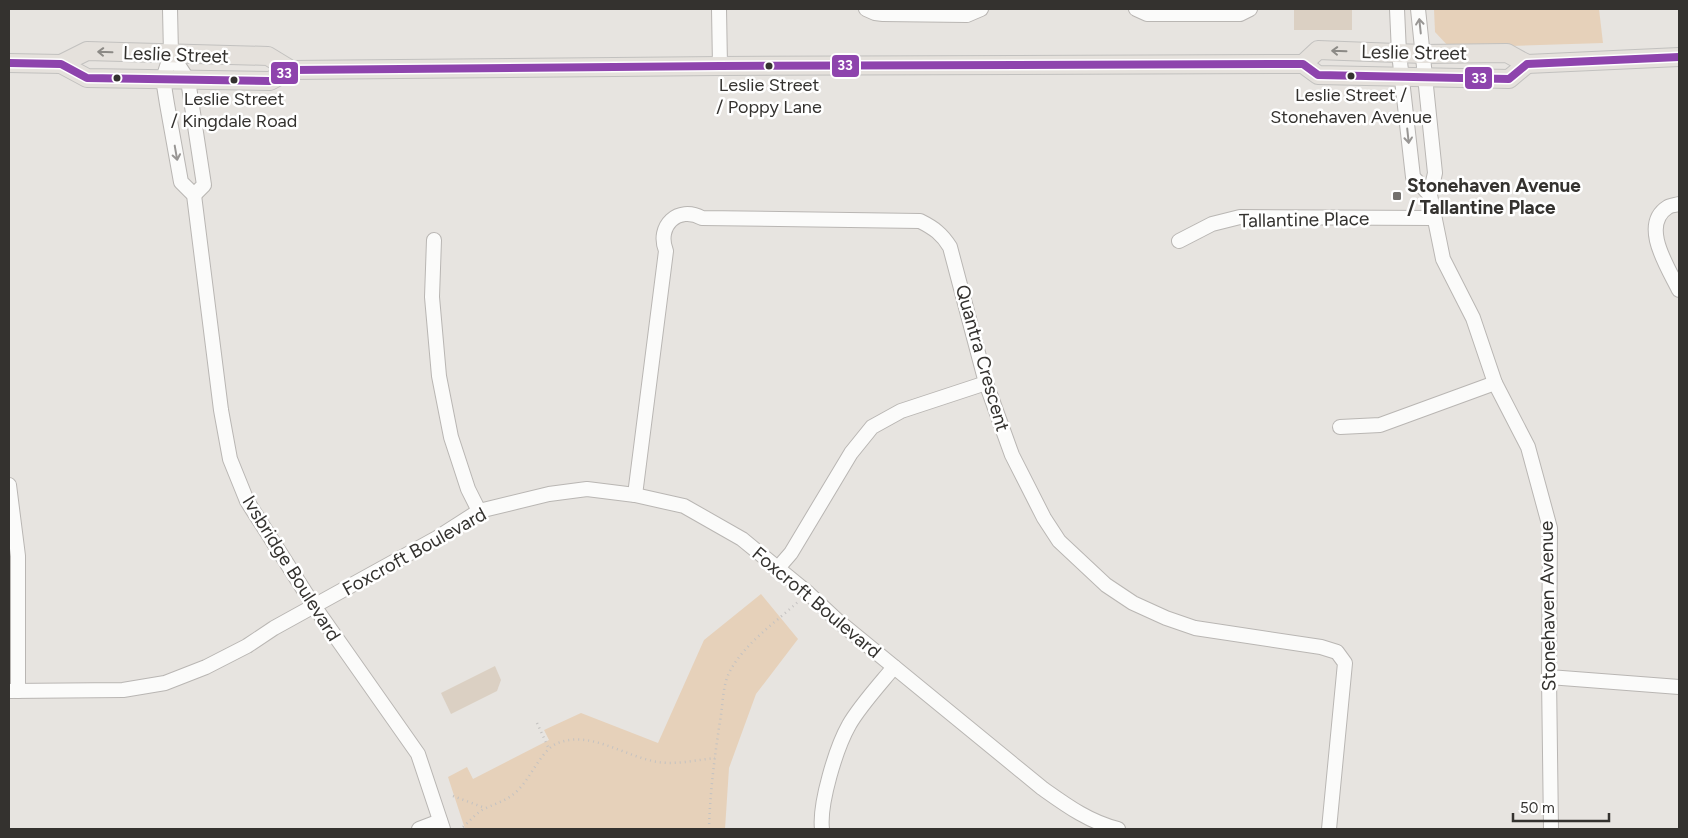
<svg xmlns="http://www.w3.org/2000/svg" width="1688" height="838" font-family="Figtree,sans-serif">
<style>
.green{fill:#e6d1ba}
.building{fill:#dbd0c3}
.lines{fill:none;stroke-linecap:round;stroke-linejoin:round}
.minor-casing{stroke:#b9b6b3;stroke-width:16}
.major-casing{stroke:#c2c1bf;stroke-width:20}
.path{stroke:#c4c2c1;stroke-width:2.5;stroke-dasharray:1 4;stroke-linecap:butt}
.minor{stroke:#fbfbfa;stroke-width:14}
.major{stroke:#e5e1dc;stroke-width:18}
.bus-1-casing{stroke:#fff;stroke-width:11}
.bus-1{stroke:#8e44ad;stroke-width:8}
.oneway{stroke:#989694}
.oneway2{stroke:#8c8a86}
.bus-dot{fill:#34322f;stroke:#fff;stroke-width:2}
.poi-dot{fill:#73706d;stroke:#fff;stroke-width:2}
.labels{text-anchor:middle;stroke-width:5;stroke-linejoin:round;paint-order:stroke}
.bus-label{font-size:18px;fill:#34322f;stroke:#fff}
.street-label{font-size:19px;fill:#34322f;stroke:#fff}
.poi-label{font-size:19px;font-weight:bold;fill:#34322f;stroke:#fff;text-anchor:start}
.line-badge{stroke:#fff;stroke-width:2}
.badge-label{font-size:14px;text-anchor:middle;font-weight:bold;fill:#fff}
</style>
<rect width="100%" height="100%" fill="#e7e4e0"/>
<!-- green -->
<g class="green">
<polygon points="1434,9 1599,9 1603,43 1450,48 1435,32"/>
<polygon points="761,594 798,639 756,694 729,768 725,829 465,829 448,777 467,767 473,779 549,740 544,730 581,713 658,743 704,640"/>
</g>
<!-- building -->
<g class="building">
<rect x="1294" y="9" width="58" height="21"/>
<polygon points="495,666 501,680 497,691 451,714 441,693"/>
</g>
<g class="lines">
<defs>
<g id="minor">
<polyline points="170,9 171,54 188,80 204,185 194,195"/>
<polyline points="719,9 720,66"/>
<polyline points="866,9 875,13 883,14 967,15 981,9"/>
<polyline points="1136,9 1147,14 1240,14 1250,9"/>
<polyline points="1397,9 1399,53 1413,177 1430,195"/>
<polyline points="1418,9 1435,173 1430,195 1443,259 1473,318 1495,383 1528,447 1550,528 1549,677 1551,829"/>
<polyline points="171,54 163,79 167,104 181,182 194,195 221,410 230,459 247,501 314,606 418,754 443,829"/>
<path d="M1679,204C1676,205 1671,205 1668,207C1639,225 1669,269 1679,290"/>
<polyline points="434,240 432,297 439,376 451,437 468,489 479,511"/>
<polyline points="1179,241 1212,224 1240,217 1434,218"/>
<polyline points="1340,427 1380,425 1495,383"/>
<polyline points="9,485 18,556 18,691"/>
<path d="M635,495L666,251C656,226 678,205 702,218L920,221C934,228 942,234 950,247L986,383L1012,455L1044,518L1059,541L1106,585L1133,603L1166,618L1195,628L1321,647L1337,652L1345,663L1329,829"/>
<polyline points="778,568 791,553 851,453 872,427 901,411 986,383"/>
<polyline points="1549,677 1679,687"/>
<path d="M9,691L123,690L165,683L206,667L247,646L274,628L437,538L479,511L549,494L587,489L635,495L684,506L742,539L808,593L838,621L1042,788C1066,805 1089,822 1118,829"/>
<polyline points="419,829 440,821"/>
<path d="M822,829C819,804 836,748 849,725C859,707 880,684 894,667"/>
</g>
<g id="major">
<polyline points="9,63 61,64 87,51 268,56 291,70"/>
<polyline points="61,64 87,78 270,81 291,70 720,66 1303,64 1318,75 1509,79 1527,64"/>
<polyline points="1303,64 1318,50 1423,54 1507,53 1527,64 1679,57"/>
</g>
</defs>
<!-- minor casing -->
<use href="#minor" class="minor-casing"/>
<!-- major casing -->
<use href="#major" class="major-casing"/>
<!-- path -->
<g class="path">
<polyline points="537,723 549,749"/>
<polyline points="453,796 485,808"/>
<path d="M463,827C470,821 478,811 486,808C499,802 509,800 519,789C531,777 542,749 558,743C591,730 625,757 658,762C676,765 696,760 715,758"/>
<path d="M709,829C710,791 715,753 721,715C723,701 723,684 730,671C745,643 776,622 799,601"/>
</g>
<!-- minor -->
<use href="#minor" class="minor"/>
<!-- major -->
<use href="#major" class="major"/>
<defs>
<polyline id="bus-1" points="9,63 61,64 87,78 270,81 291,70 720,66 1303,64 1318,75 1509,79 1527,64 1679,57"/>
</defs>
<!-- bus-1 casing -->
<use href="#bus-1" class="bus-1-casing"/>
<!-- bus-1 -->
<use href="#bus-1" class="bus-1"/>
</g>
<!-- one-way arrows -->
<defs><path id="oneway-shaft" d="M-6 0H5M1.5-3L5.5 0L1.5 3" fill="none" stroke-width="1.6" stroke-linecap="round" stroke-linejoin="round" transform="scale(1.25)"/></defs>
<g class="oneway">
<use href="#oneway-shaft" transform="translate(1420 26) rotate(-96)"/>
<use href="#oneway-shaft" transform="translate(1408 136) rotate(84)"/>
<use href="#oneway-shaft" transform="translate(176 153) rotate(80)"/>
</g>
<g class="oneway2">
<use href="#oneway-shaft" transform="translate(1339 51) rotate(-178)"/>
<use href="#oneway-shaft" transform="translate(105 52) rotate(-178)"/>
</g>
<!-- markers -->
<g class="bus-dot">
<circle cx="769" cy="66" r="4.5"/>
<circle cx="1351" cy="76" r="4.5"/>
<circle cx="117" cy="78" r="4.5"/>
<circle cx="234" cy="80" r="4.5"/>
</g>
<rect class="poi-dot" x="1392" y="191" width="10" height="10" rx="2.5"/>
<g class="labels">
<!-- bus labels -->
<g class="bus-label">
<text x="769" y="91">Leslie Street<tspan x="769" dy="22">/ Poppy Lane</tspan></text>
<text x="1351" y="101">Leslie Street /<tspan x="1351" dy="22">Stonehaven Avenue</tspan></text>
<text x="234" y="105">Leslie Street<tspan x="234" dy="22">/ Kingdale Road</tspan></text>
</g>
<!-- street labels -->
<g class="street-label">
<text transform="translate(1414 52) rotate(1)" y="7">Leslie Street</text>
<text transform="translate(176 54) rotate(2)" y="7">Leslie Street</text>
<text transform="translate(1304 219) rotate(-1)" y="7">Tallantine Place</text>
<text transform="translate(983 358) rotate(74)" y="7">Quantra Crescent</text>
<text transform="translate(414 551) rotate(-29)" y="7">Foxcroft Boulevard</text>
<text transform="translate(292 568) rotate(58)" y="7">Ivsbridge Boulevard</text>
<text transform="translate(817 602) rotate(40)" y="7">Foxcroft Boulevard</text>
<text transform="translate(1547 606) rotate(-91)" y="7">Stonehaven Avenue</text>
</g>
<!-- poi labels -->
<g class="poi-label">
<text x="1407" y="192">Stonehaven Avenue<tspan x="1407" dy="22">/ Tallantine Place</tspan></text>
</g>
</g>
<g class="line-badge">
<rect x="831" y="54" width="29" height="24" rx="5" fill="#8e44ad"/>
<rect x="270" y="61" width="29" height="24" rx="5" fill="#8e44ad"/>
<rect x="1464" y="66" width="29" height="24" rx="5" fill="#8e44ad"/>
</g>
<g class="badge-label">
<text x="845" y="70">33</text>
<text x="284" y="78">33</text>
<text x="1479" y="83">33</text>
</g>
<!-- border -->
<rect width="1688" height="838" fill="none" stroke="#34322f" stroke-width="20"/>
<!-- scale -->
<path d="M1513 813v8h96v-8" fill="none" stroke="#34322f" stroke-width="2.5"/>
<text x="1520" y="813" font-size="15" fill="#34322f" stroke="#ffffff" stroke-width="4" paint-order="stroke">50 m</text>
</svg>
